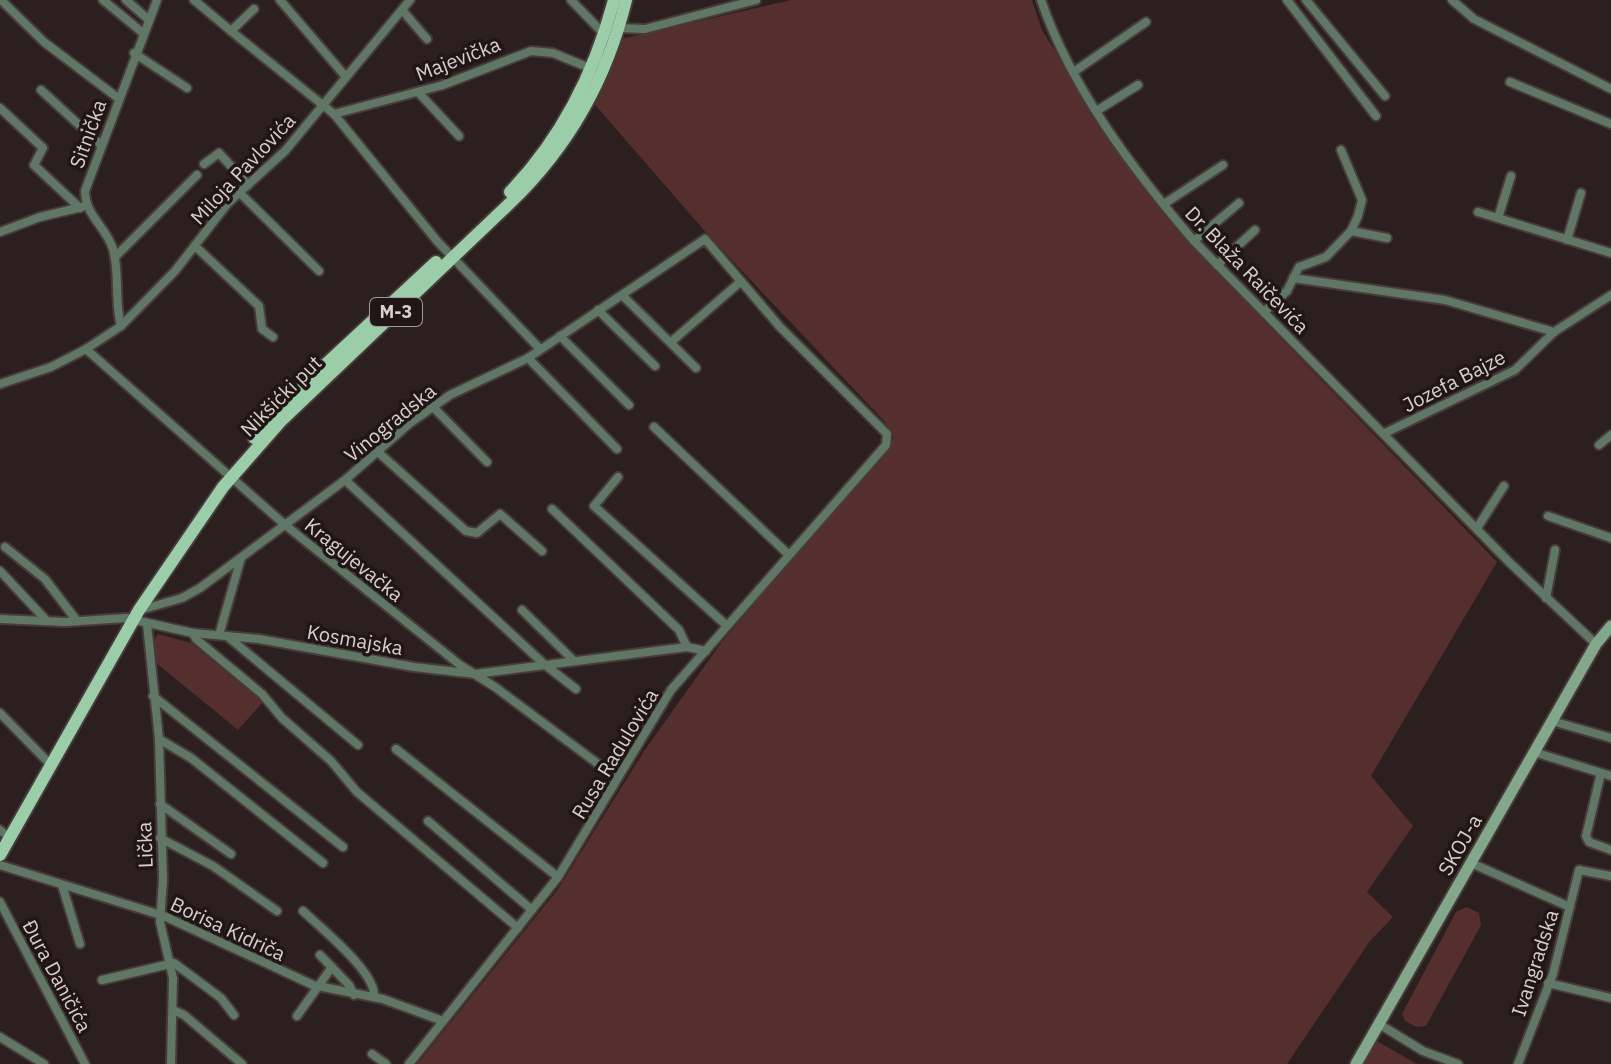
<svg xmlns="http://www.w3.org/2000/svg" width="1611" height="1064" font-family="'IBM Plex Sans',sans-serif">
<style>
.green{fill:#552e2e}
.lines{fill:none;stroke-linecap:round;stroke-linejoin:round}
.street-casing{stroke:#473c3b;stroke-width:12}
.secondary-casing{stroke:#473c3b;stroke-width:15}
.primary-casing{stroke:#473c3b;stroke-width:16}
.street{stroke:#607766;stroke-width:8}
.secondary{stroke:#82a78b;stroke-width:11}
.primary{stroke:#9ccda9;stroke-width:12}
.labels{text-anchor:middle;stroke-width:7;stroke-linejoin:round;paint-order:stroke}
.shield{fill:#211616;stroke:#a19898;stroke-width:2}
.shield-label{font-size:18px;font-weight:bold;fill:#d8d0cf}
.street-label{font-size:20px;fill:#d8d0cf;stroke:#211616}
</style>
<rect width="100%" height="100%" fill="#2b201f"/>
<!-- green -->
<g class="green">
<polygon points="791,0 1032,0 1042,30 1119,154 1188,242 1497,562 1371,776 1413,826 1367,892 1393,917 1370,941 1287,1064 417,1064 558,889 644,751 721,643 894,438 884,421 709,236 590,99 612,41"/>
<polygon points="158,634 191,643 263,702 238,730 155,662 153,641"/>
<polygon points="1466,907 1479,913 1481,925 1426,1026 1417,1027 1405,1021 1402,1014 1456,912"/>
<polygon points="1373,1039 1417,1064 1359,1064"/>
</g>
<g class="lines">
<defs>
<g id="street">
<polyline points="1,0 44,42 118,98"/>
<polyline points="103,0 143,33"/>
<polyline points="126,0 149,20"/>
<polyline points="194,0 231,31"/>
<polyline points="280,0 346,77"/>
<polyline points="571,0 604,34"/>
<path d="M1041,0C1071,88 1134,171 1194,241L1510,563L1596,644"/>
<polyline points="1287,0 1376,116"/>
<polyline points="1306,0 1385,96"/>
<polyline points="1452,0 1474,19 1611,89"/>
<polyline points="254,9 231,31 334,114 437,241 540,349"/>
<polyline points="402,10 427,39"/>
<polyline points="618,28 645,29 756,0"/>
<polyline points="134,53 187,88"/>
<polyline points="1075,71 1146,22"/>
<polyline points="1510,82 1611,124"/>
<polyline points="41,90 101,145"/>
<polyline points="418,92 459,136"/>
<polyline points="0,108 43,148 34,165 80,208"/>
<polyline points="1098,110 1138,85"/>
<polyline points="334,114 443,85 531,51 553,53 592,69"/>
<polyline points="204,164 219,153 248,185"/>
<polyline points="239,192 319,271"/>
<polyline points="1164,204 1223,165"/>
<polyline points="1478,212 1611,253"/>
<polyline points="1498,218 1511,176"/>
<polyline points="1351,231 1387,238"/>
<polyline points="0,232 40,217 82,207"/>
<polyline points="1567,240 1581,193"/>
<polyline points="1194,241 1239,203"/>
<polyline points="195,246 259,306 262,329 273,337"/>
<polyline points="115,257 197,175"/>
<polyline points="1217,265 1255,230"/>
<polyline points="1293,278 1445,300 1554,332"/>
<polyline points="622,295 696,368"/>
<polyline points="598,310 655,366"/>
<polyline points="1264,312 1287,291 1299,267 1326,257 1351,231 1358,216 1362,200 1341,150"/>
<path d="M121,326C114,300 120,274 113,249C106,227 85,215 85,191L157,0"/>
<polyline points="560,336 629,405"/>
<polyline points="671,342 739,283"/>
<polyline points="86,349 284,524 460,665 495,687 617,778"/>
<polyline points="528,358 617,449"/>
<polyline points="0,384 51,367 86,349 121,326 175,271 228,203 285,151 410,0"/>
<polyline points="433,407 487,462"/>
<polyline points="654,427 789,555"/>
<polyline points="1385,433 1515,370 1554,332 1611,295"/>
<polyline points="1599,445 1611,435"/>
<polyline points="378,452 466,531 477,533 500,514 542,551"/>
<polyline points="618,477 594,506 726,625"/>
<polyline points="345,480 544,664 576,689"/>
<polyline points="552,509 679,630 687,647"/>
<polyline points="1548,516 1611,538"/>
<polyline points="1477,528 1504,486"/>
<polyline points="5,547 45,579 77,621"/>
<polyline points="0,571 47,621"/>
<polyline points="1546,598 1555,550"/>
<polyline points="140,610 182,598 200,588 345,480 410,423 450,395 528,358 705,239 780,327 887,434 886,445 671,690 558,877 409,1064"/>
<polyline points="522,610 572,659"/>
<polyline points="0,619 65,622 126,618 193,633 259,639 414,667 475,674 687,647 706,651"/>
<polyline points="147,624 159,739 163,880 160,922 173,978 171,1064"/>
<polyline points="193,633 196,639 262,694 282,718 331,761 357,792 518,928"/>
<polyline points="219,635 241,558"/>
<polyline points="227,636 358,745"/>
<polyline points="153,696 343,847"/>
<polyline points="0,713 51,765"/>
<polyline points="1552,721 1611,738"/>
<polyline points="159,739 191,758 323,863"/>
<polyline points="396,749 558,877"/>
<polyline points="1534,752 1611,776"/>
<polyline points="1601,773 1586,836 1589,842 1611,850"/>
<polyline points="160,804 231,854"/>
<polyline points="428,821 532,910"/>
<polyline points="0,830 10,838"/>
<polyline points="160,838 213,866 277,911"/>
<polyline points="1471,863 1570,907"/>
<polyline points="0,865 164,916 313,985 383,999 443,1021"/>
<polyline points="62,885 80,944"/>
<polyline points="0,902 85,1064"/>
<path d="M303,911C321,928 377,973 374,997"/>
<polyline points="320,955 349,985 354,995"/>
<polyline points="102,980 174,963 221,998 234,1015"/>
<polyline points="1548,983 1611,998"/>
<polyline points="173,1010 184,1015 242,1064"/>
<polyline points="297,1016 332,967"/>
<polyline points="1379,1024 1423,1051 1458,1064"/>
<polyline points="0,1037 44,1064"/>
<polyline points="372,1054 386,1064"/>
<polyline points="1518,1064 1553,974 1579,870 1611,876"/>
</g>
<polyline id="secondary" points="1356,1064 1596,644 1611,626"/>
<g id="primary">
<path d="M510,192C562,138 595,71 614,0"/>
<polyline points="254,438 325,365 436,262"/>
<path d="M0,855L139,610L223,487L280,422L511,202C569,146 607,78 626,0"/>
</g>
</defs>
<!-- street casing -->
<use href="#street" class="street-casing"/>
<!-- secondary casing -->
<use href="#secondary" class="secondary-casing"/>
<!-- primary casing -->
<use href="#primary" class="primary-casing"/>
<!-- street -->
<use href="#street" class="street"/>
<!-- secondary -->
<use href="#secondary" class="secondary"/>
<!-- primary -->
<use href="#primary" class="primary"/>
</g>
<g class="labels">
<!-- shield labels -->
<rect class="shield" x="370" y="298" width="52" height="28" rx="6"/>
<g class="shield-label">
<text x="396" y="318">M-3</text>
</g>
<!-- street labels -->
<g class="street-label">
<text transform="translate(458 59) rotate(-21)" y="7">Majevička</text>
<text transform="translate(88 134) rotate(-70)" y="7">Sitnička</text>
<text transform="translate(243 169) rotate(-47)" y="7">Miloja Pavlovića</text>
<text transform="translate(1247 270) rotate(46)" y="7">Dr. Blaža Raičevića</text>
<text transform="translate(1454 381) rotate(-27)" y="7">Jozefa Bajze</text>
<text transform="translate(281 396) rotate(-45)" y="7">Nikšićki put</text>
<text transform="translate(390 423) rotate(-39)" y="7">Vinogradska</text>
<text transform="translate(354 560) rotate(39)" y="7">Kragujevačka</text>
<text transform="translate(355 640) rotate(10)" y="7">Kosmajska</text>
<text transform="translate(615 754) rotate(-59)" y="7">Rusa Radulovića</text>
<text transform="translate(145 845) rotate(-92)" y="7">Lička</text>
<text transform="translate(1460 845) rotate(-60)" y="7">SKOJ-a</text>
<text transform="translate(228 929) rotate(25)" y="7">Borisa Kidriča</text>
<text transform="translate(1535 963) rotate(-72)" y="7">Ivangradska</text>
<text transform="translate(57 976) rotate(62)" y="7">Đura Daničića</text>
</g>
</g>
</svg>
